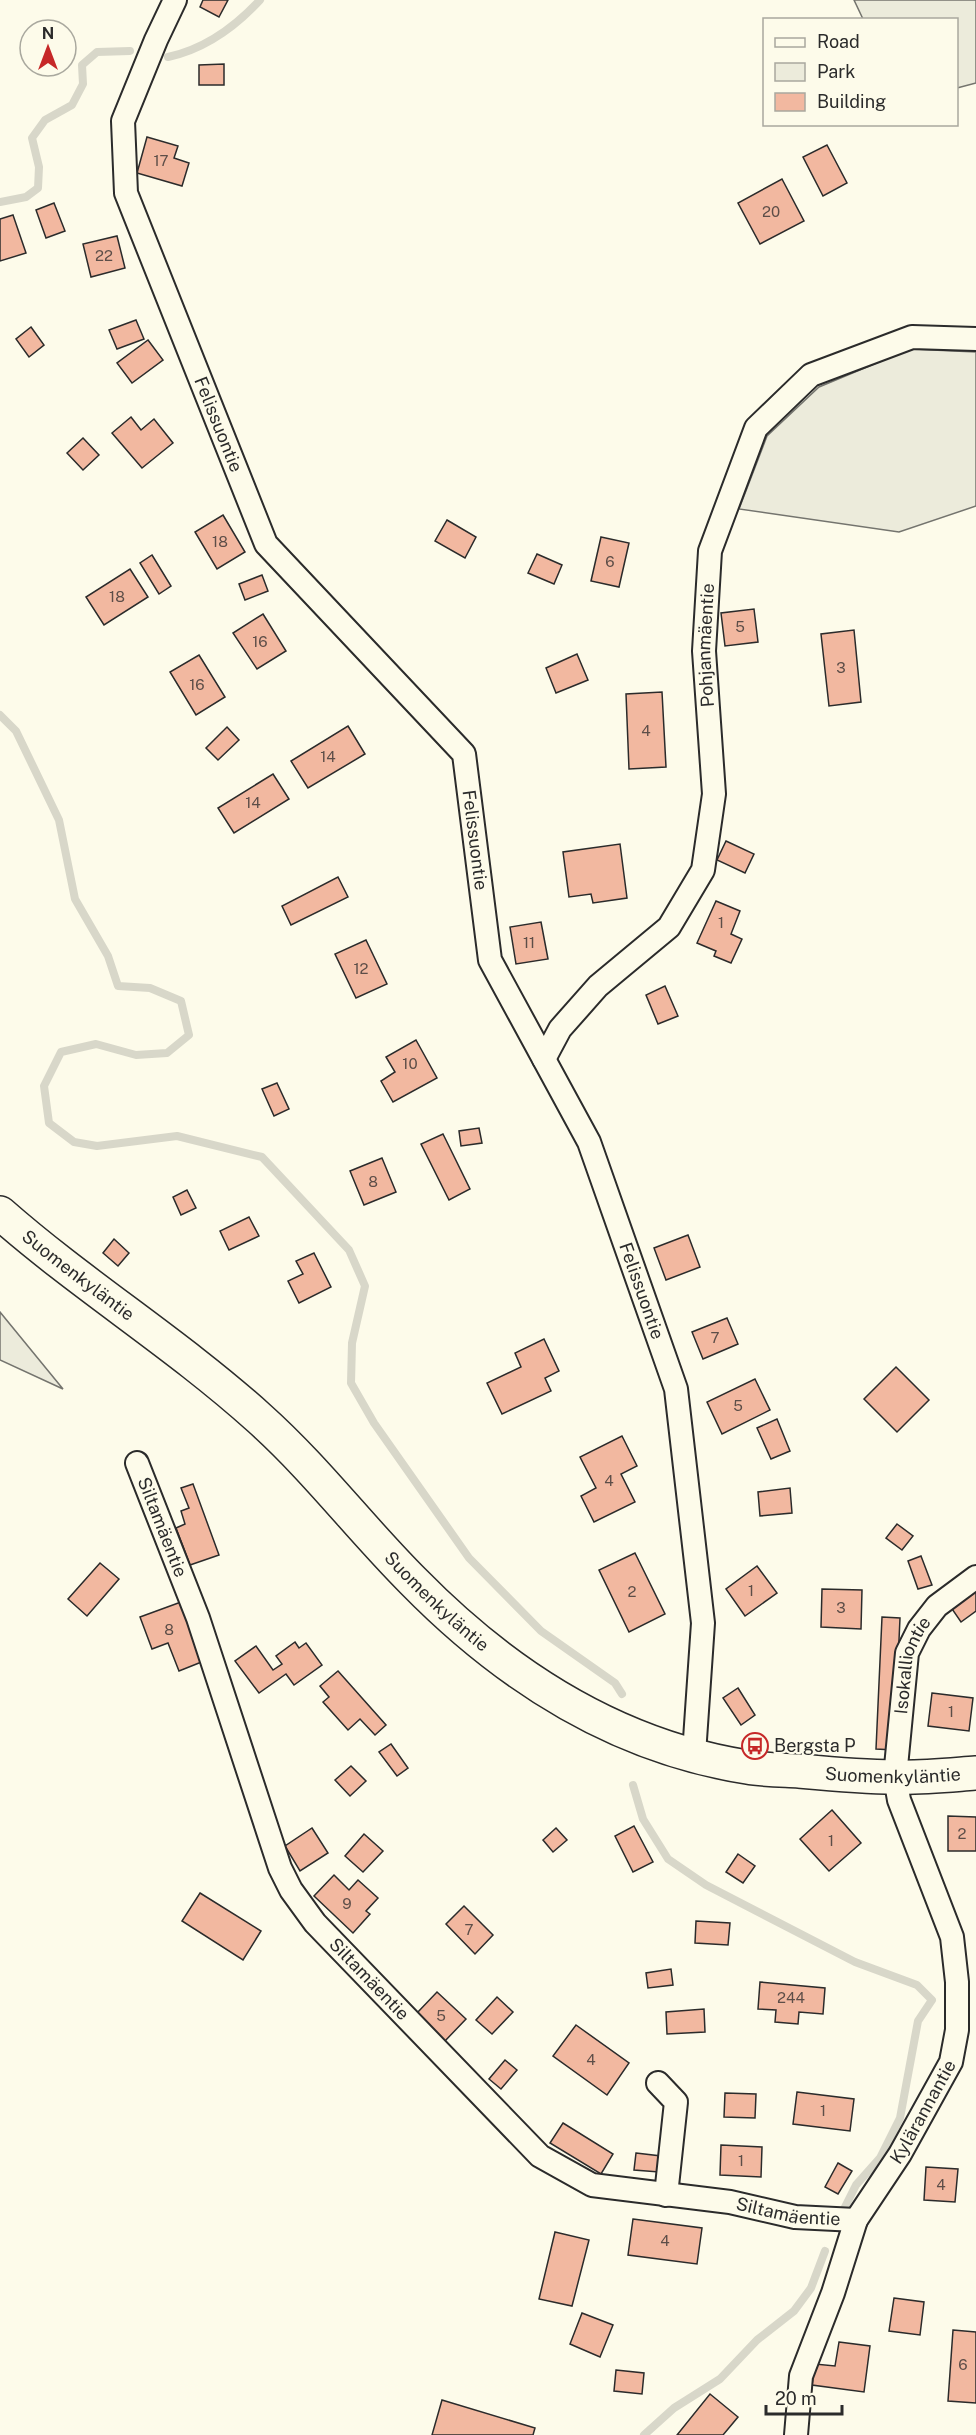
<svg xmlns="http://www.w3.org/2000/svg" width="976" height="2435" font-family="'Public Sans',sans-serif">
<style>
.green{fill:#ecebdb;stroke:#74746e;stroke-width:1.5}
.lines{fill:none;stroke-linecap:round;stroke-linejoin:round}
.stream{stroke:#d8d7c9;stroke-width:8}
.building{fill:#f2b8a0;stroke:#2b2b2b;stroke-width:1.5}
.street-casing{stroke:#2b2b2b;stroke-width:26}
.secondary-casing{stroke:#2b2b2b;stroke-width:36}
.street{stroke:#fdfbea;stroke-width:22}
.secondary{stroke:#fdfbea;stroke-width:33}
.labels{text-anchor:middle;stroke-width:4.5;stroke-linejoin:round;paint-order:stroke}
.number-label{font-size:15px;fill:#5d4e48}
.street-label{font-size:18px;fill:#2b2b2b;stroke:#fdfbea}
.poi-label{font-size:18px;fill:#2b2b2b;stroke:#fdfbea;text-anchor:start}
</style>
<rect width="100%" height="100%" fill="#fdfbea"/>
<!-- green -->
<g class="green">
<polygon points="854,0 976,0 976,83 957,88 956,20 863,19"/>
<polygon points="910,349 976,352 976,506 899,532 739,509 767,436 819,387"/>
<polygon points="0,1312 63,1389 0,1360"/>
</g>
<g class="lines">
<!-- stream -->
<g class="stream">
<path d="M168,57C205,49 235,27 260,0"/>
<polyline points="0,202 26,197 38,188 39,167 32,138 45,120 72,105 83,84 82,65 97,52 130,51"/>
<polyline points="0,715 16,731 59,820 75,899 108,956 118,986 150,988 181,1001 189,1035 167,1053 136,1055 96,1044 61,1052 44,1086 49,1123 74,1142 97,1146 177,1136 262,1157 349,1250 365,1286 352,1343 351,1383 374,1423 469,1558 541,1631 615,1683 622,1694"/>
<polyline points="633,1785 643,1819 668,1859 706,1885 855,1962 917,1985 932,2000 918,2021 900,2118 880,2158 856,2185 841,2215"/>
<polyline points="644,2435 674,2408 720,2379 757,2340 794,2311 811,2288 825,2251"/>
</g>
</g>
<!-- building -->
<g class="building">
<polygon points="203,0 228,0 219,17 200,7"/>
<polygon points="224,64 224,85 199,85 199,65"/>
<polygon points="147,137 178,146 174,158 189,163 182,186 137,173"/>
<polygon points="827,145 847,183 823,196 803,157"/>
<polygon points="782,179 804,221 760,244 738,203"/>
<polygon points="54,203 65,231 46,238 36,210"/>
<polygon points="13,215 26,253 0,261 0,219"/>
<polygon points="117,236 125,268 91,277 83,244"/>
<polygon points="136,320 144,339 117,349 109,330"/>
<polygon points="31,327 44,345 29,357 16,339"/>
<polygon points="148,340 163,360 132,383 117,363"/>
<polygon points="131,417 141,430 154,419 173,443 142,468 112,433"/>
<polygon points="83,438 99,455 83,470 67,453"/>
<polygon points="223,515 245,552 217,569 195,532"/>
<polygon points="447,520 476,537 465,558 435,541"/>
<polygon points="601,537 629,543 619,587 591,581"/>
<polygon points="537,554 562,565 554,584 528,573"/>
<polygon points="152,555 171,586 159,594 140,563"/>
<polygon points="130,569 148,597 104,625 86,597"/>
<polygon points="262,575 268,591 245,600 239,584"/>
<polygon points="754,609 758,642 725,646 721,613"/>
<polygon points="263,614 286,651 257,669 233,633"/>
<polygon points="854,630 861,702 829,706 821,634"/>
<polygon points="577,654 588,680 556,693 546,668"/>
<polygon points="199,655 225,697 196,715 170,672"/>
<polygon points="662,692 666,767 629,769 626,694"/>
<polygon points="348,726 365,754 308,788 291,761"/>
<polygon points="227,727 239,740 218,760 206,748"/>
<polygon points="273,774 289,799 234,833 218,808"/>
<polygon points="726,841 754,854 745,873 717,860"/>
<polygon points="620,844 627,898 593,903 591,894 569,897 563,852"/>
<polygon points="338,877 348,897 291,925 282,906"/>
<polygon points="716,901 740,911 731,934 742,939 731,963 714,956 716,951 697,943"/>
<polygon points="541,922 548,959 516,964 510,927"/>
<polygon points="366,940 387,984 356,998 335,954"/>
<polygon points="665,986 678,1016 658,1024 646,995"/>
<polygon points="416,1040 437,1078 393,1102 381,1081 395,1072 386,1057"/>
<polygon points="277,1083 289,1109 274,1116 262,1089"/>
<polygon points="479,1128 482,1143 461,1146 459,1131"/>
<polygon points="443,1134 470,1189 449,1200 421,1144"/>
<polygon points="382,1158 396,1192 364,1205 350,1171"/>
<polygon points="187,1190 196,1208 181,1215 173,1197"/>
<polygon points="249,1217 259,1236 229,1250 220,1231"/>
<polygon points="688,1235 700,1267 666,1280 654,1248"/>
<polygon points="114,1239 129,1253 118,1266 103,1253"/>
<polygon points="314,1253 331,1287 299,1303 288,1281 303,1274 296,1261"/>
<polygon points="727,1318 738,1344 703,1359 692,1332"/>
<polygon points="544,1339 559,1371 545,1378 551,1391 502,1414 487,1383 521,1367 515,1353"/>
<polygon points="896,1367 929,1400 897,1432 864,1399"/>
<polygon points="755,1379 770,1410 722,1434 707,1402"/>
<polygon points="777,1419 790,1451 771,1459 757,1428"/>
<polygon points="622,1436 637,1466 621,1474 635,1502 594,1522 581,1496 596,1488 580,1457"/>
<polygon points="193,1484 219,1555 190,1565 176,1528 185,1524 181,1511 189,1508 181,1488"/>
<polygon points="790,1488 792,1513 760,1516 758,1492"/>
<polygon points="897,1524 913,1536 902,1550 886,1538"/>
<polygon points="635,1553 665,1614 629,1632 599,1570"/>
<polygon points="921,1556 932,1585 918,1589 908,1561"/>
<polygon points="100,1563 119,1579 87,1616 68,1599"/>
<polygon points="757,1566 777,1593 745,1616 726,1589"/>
<polygon points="976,1587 976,1611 961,1622 950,1606"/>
<polygon points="822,1589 862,1590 861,1629 821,1627"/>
<polygon points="181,1602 204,1661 179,1671 168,1643 152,1649 140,1617"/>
<polygon points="882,1617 900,1618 894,1750 876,1749"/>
<polygon points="295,1642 299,1648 306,1643 322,1665 294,1685 286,1674 259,1693 235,1661 256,1646 273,1670 282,1664 276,1656"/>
<polygon points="338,1671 386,1725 375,1735 360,1719 348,1730 323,1702 329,1697 320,1686"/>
<polygon points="738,1688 755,1715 741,1725 723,1698"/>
<polygon points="932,1693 973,1698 969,1731 928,1726"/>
<polygon points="391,1744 408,1768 397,1776 379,1752"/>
<polygon points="351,1766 366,1781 350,1796 335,1780"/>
<polygon points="832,1810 861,1843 829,1871 800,1839"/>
<polygon points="948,1816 976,1817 976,1851 948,1851"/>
<polygon points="634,1826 653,1862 633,1872 615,1836"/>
<polygon points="312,1828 328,1853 300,1871 285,1846"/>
<polygon points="556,1828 567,1840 553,1852 543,1840"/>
<polygon points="364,1834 383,1851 363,1872 345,1856"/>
<polygon points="738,1854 755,1866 743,1883 726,1872"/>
<polygon points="334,1875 349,1890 358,1880 378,1898 366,1911 370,1914 353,1933 314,1896"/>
<polygon points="200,1893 261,1931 243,1960 182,1921"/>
<polygon points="464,1906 493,1935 475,1954 446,1924"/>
<polygon points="696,1921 730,1923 728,1945 695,1943"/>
<polygon points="671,1969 673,1985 648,1988 646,1973"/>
<polygon points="760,1982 825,1988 823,2014 799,2012 798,2024 775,2022 776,2010 758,2009"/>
<polygon points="437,1992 466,2019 445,2041 417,2013"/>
<polygon points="497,1997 513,2012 492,2034 476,2020"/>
<polygon points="704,2009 705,2032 667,2034 666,2012"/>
<polygon points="576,2025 629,2063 607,2095 553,2056"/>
<polygon points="505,2060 517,2070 501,2089 489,2079"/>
<polygon points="797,2092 854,2099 850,2131 793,2124"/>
<polygon points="725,2093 756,2094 755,2118 724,2117"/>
<polygon points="563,2123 613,2154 601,2174 550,2143"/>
<polygon points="721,2145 762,2147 761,2177 720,2175"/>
<polygon points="636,2153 661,2156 659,2172 634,2170"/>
<polygon points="838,2163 852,2171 838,2194 825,2187"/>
<polygon points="926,2167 958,2169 955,2202 924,2200"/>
<polygon points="633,2219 702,2228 697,2264 628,2255"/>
<polygon points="555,2232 589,2240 572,2306 539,2299"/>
<polygon points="894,2298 924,2302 920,2335 889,2331"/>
<polygon points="582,2313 613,2325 600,2357 570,2344"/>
<polygon points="953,2330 976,2332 976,2403 948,2401"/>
<polygon points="839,2342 870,2346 864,2392 812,2385 815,2364 835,2366"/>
<polygon points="616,2370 644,2373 642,2394 614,2391"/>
<polygon points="710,2394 738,2417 723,2435 677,2435"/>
<polygon points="442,2400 535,2428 533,2435 432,2435"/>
</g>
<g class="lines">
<defs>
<g id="street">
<path id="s1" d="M175,0L156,40L123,121L126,193L266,544L464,754L490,960L589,1142L676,1389L703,1623L694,1754"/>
<path id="s2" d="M544,1059L560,1029L598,986L669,927L703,870L714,794L704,651L710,551L756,428L811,375L912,337L976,339"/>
<path id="s3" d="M137,1463L198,1618L280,1868L291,1890L315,1923L540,2156L592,2185L730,2202L795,2217L856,2220"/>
<polyline points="658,2083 676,2102 666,2195"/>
<path id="s4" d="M796,2435L801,2376L833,2293L856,2220L900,2154L951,2062L957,2030V1982L952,1937L899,1800L895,1777L907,1653L919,1629L937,1606L976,1577"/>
</g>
<g id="secondary">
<path id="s5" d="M0,1213C83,1286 177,1344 259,1418C315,1468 360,1528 413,1581C505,1675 614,1746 747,1767C764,1770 782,1770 799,1771C831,1774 862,1777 894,1777C921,1778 949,1775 976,1773"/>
</g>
</defs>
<!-- street casing -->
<use href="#street" class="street-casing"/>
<!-- secondary casing -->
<use href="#secondary" class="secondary-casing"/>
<!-- street -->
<use href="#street" class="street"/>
<!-- secondary -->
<use href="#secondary" class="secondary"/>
</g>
<!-- icons -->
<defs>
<symbol id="bus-ring" viewBox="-11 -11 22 22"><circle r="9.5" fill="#fdfbea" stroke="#c62828" stroke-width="1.5"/><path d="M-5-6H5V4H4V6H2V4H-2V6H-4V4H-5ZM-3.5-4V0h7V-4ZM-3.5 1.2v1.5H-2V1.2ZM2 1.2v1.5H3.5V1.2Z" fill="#c62828"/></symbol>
</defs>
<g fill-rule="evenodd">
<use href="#bus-ring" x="740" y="1731" width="30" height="30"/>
</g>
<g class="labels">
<!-- number labels -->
<g class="number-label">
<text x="161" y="166">17</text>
<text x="771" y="217">20</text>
<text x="104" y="261">22</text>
<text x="220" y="547">18</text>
<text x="610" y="567">6</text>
<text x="117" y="602">18</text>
<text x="740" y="632">5</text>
<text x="260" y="647">16</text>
<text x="841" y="673">3</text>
<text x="197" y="690">16</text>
<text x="646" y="736">4</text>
<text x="328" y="762">14</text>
<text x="253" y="808">14</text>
<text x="721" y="928">1</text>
<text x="529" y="948">11</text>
<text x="361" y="974">12</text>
<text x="410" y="1069">10</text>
<text x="373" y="1187">8</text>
<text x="715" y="1343">7</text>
<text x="738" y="1411">5</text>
<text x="609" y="1486">4</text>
<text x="751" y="1596">1</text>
<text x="632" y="1597">2</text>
<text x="841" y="1613">3</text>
<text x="169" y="1635">8</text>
<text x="951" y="1717">1</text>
<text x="962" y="1839">2</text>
<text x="831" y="1846">1</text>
<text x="347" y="1909">9</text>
<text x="469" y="1935">7</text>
<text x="791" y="2003">244</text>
<text x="441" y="2021">5</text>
<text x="591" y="2065">4</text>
<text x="823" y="2116">1</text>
<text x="741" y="2166">1</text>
<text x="941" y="2190">4</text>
<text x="665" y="2246">4</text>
<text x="963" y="2370">6</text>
</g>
<!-- street labels -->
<g class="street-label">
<text dy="6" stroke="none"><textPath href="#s1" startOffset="453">Felissuontie</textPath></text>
<text dy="6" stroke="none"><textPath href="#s2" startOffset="476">Pohjanmäentie</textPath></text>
<text dy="6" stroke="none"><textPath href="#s1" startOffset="957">Felissuontie</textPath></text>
<text dy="6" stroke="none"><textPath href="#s5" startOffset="100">Suomenkyläntie</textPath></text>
<text dy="6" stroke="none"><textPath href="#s1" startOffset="1443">Felissuontie</textPath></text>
<text dy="6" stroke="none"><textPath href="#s3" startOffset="69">Siltamäentie</textPath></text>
<text dy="6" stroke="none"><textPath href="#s5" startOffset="586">Suomenkyläntie</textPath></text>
<text dy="6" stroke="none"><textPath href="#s4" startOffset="819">Isokalliontie</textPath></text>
<text dy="6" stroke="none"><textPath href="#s5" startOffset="1090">Suomenkyläntie</textPath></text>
<text dy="6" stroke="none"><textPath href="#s3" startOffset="573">Siltamäentie</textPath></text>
<text dy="6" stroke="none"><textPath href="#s4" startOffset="352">Kylärannantie</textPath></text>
<text dy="6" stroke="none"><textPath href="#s3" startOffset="1077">Siltamäentie</textPath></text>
</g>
<!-- poi labels -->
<g class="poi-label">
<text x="774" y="1752">Bergsta P</text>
</g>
</g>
<!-- legend -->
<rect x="763" y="18" width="195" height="108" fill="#fdfbea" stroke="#a9a89e" stroke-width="1.5"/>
<rect x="775" y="38" width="30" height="9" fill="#fdfbea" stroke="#a9a89e" stroke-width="1.5"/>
<text x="817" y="48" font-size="18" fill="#2b2b2b">Road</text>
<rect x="775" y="63" width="30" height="18" fill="#ecebdb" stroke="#a9a89e" stroke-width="1.5"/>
<text x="817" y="78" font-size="18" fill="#2b2b2b">Park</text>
<rect x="775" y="93" width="30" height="18" fill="#f2b8a0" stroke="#a9a89e" stroke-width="1.5"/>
<text x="817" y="108" font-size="18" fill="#2b2b2b">Building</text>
<!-- north arrow -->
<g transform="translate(48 48)"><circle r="28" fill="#fdfbea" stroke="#a9a89e" stroke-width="1.5"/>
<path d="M0-4.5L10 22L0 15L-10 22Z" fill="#c62828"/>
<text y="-9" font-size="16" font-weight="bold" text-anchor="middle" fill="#2b2b2b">N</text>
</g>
<!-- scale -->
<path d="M766 2405v9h76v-9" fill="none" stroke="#2b2b2b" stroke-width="3"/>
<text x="775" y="2405" font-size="18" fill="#2b2b2b" stroke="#fdfbea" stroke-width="4.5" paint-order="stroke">20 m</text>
</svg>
